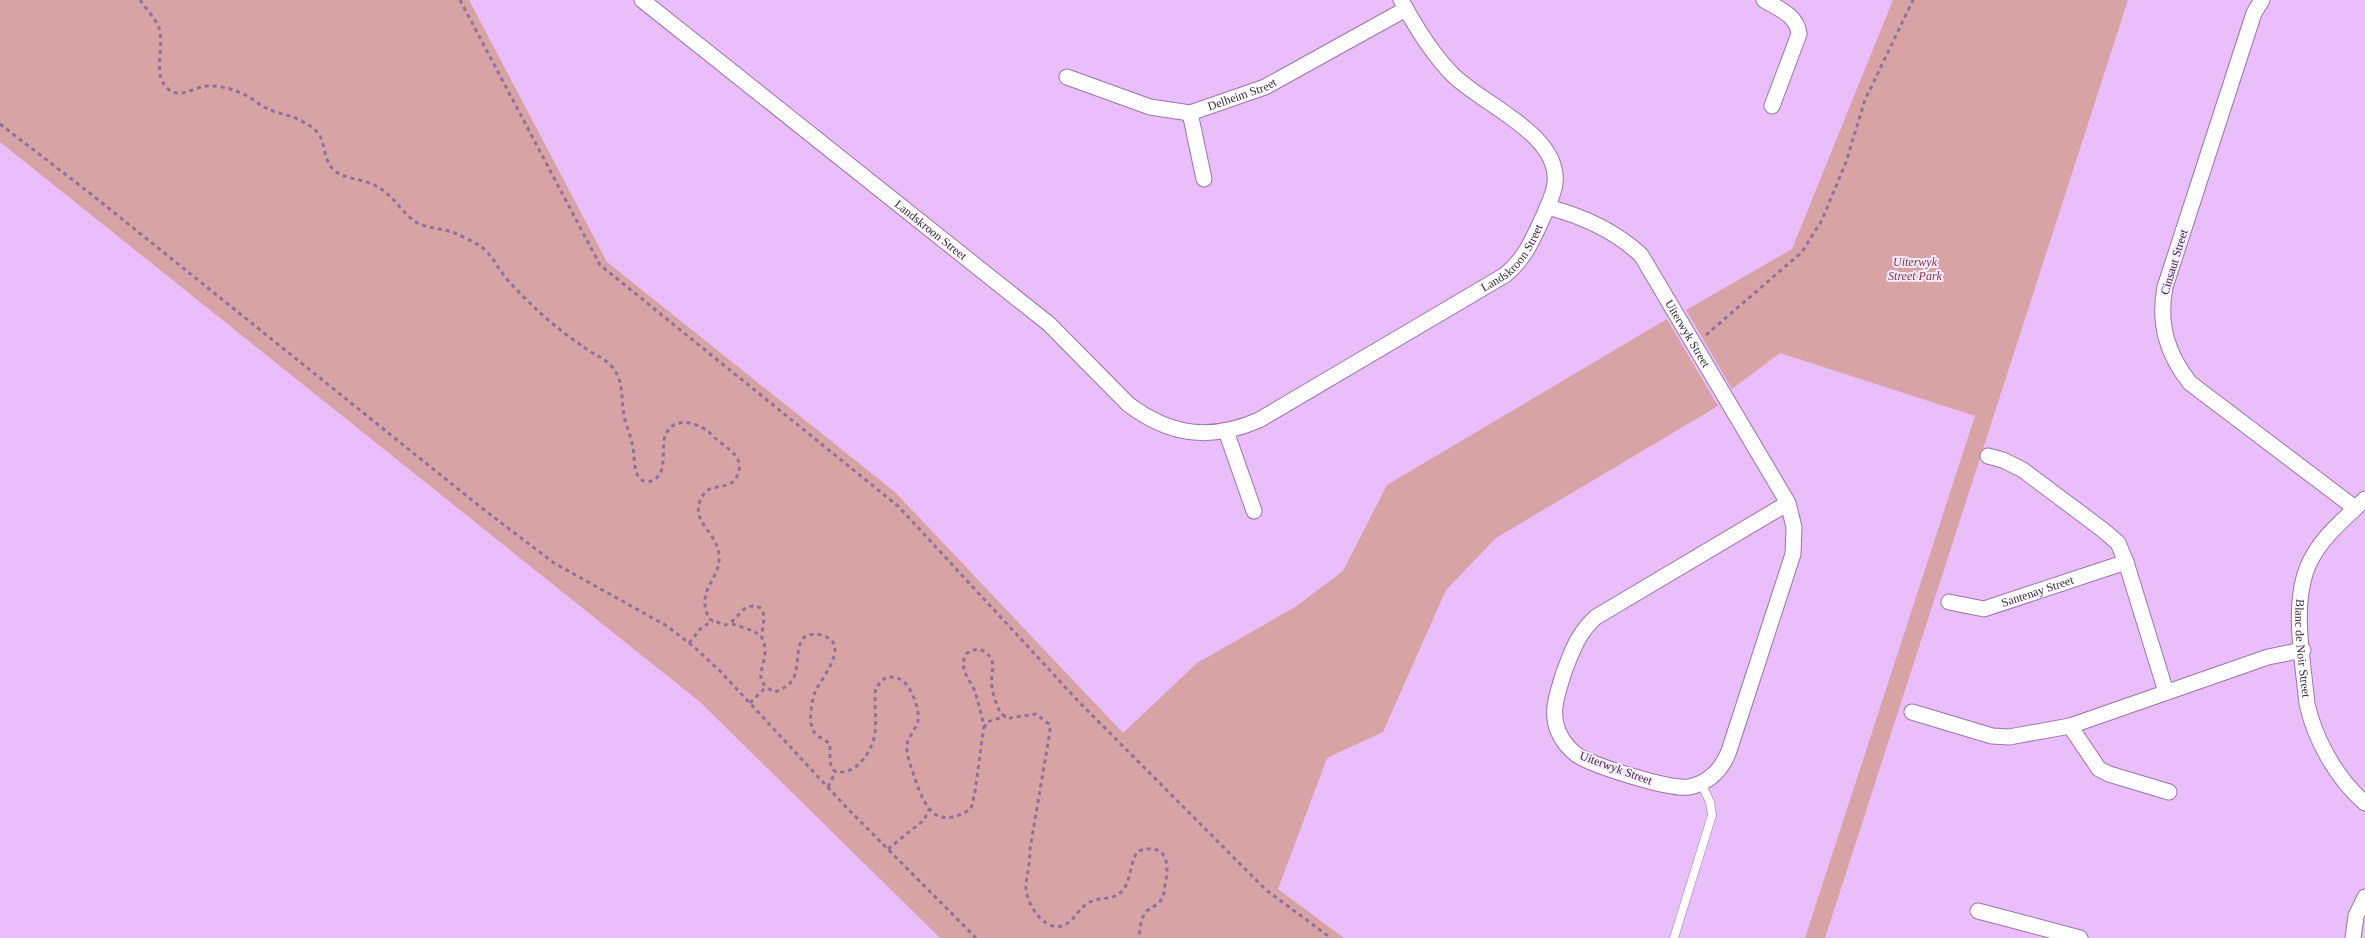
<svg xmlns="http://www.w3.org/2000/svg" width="2365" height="938" font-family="'Times New Roman',serif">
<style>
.green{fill:#d8a3a5}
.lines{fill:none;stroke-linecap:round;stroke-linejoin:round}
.service-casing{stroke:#9c74ac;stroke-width:9}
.minor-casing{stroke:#9c74ac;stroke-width:17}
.path{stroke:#8f729c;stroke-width:3;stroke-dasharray:4 4;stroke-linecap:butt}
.service{stroke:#fff;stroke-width:8}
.minor{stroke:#fff;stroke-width:15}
.labels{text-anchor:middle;stroke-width:4;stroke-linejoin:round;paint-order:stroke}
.street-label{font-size:12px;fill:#38273f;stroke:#f9ecff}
.park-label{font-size:12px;font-style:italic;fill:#8a333e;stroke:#f9ecff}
</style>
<rect width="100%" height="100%" fill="#e9befb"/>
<!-- green -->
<g class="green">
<polygon points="0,0 469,0 607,262 895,492 1123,733 1197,663 1295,607 1343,571 1387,485 1667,319 1718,406 1496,538 1446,590 1383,732 1327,758 1278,889 1344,938 940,938 700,702 0,142"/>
<polygon points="1893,0 2128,0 1825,938 1805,938 1975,416 1780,353 1732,389 1686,310 1792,249"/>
</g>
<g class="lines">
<defs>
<polyline id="service" points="1674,938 1712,815 1710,802 1701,783"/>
<g id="minor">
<path id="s1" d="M642,0L1049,324L1128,404C1170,436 1211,441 1259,420L1505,275C1526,258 1533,238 1544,215C1548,205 1554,194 1555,183C1560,134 1483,105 1453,75C1432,54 1415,26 1401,0"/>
<path d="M1764,0C1779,9 1797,15 1799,34L1772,106"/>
<path d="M2262,0L2254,13L2165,287C2158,324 2167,354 2190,383L2355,508"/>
<path id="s2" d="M1067,77L1150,107L1190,113L1265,87L1406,9"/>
<polyline points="1190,113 1204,179"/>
<path id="s3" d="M1547,207C1583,216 1614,230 1641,255L1788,503L1794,527L1793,554L1729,751C1722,769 1709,783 1689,787C1670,790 1594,766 1577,755C1569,749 1562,740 1558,731C1550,711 1558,692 1564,672C1572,651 1578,633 1596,617L1788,503"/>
<polyline points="1226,431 1254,511"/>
<polyline points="1988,456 2003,460 2023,470 2103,530 2118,543 2126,562 2166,692"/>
<path id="s4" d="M2365,499C2348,516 2325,534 2313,556C2289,596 2303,659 2307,704C2315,740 2337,779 2365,803"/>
<path id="s5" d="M1949,602L1984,609L2126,562"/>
<polyline points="1912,712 1992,736 2009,737 2070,726 2268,657 2303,650"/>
<polyline points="2070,726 2099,769 2109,774 2169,792"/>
<polyline points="1978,911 2080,938"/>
<polyline points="2353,938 2356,916 2365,897"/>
</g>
</defs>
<!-- service casing -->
<use href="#service" class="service-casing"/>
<!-- minor casing -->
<use href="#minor" class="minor-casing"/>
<!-- path -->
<g class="path">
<path d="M140,0C146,9 155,18 159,28C165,46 152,73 167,88C180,101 196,85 210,86C224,86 240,91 252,99C257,102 261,106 266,108C274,112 284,114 293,117C302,121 315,127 320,136C326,148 324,162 335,171C345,179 361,179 372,184C391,192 399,209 414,221C425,228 439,228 452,232C460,235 469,240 477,244C493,254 495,265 506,278C515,289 527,300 537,310C552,324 569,337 585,348C595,355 606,359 613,368C624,382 621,399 624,416C626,425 630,434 632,443C635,453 633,467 638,476C646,488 660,479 662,468C664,459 663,449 664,440C670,414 698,421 712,435C719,443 732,449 737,458C740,463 740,468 738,474C731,493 711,481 703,495C687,522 717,530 719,555C721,581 695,588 709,619L725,625C737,622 741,606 752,606C771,605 761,628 762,637C763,641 765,645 765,649C766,667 750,681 775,692C782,689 789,686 793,679C802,665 790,628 821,635C853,643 821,678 815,692C812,701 808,720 813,730C816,737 825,739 830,744V762L833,770C852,779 870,755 874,738C878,721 873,703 876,687L886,677C892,677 899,677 904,682C912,689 920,710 918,721C916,729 908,737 907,745C906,756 912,769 915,779C926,810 936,830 971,809L975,792L984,725L975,691L964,671L963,662L966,654L972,650L980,649C1000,660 990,669 992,687C993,696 997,706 1001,714L1010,718L1036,714L1049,724L1050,731L1030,849C1030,861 1028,871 1026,883C1024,900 1042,931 1062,926C1074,922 1078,909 1088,903C1099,896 1113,902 1123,890C1132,879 1129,863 1138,851C1167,842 1170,863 1165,885C1164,891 1164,896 1161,900C1157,907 1148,907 1144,915C1140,921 1140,931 1139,938"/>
<polyline points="460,0 600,265 898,506 1080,703 1266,890 1331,938"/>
<polyline points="0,124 91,194 483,509 554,563 667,626 693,646 721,672 847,808 976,938"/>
<polyline points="1706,335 1802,252 1822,220 1846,162 1865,100 1913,0"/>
<polyline points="732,624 754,631 762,638"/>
<polyline points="689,643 702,627 713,621"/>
<polyline points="750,703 766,687"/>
<polyline points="984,728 987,722 1006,716"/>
<polyline points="828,787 836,771"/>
<polyline points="888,849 924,820 929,810"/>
</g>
<!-- service -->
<use href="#service" class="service"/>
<!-- minor -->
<use href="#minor" class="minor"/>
</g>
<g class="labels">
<!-- street labels -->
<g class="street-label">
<text dy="4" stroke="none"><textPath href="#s2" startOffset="184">Delheim Street</textPath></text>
<text dy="4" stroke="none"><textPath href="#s1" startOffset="369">Landskroon Street</textPath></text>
<text dy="4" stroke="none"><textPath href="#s1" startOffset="1075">Landskroon Street</textPath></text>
<text transform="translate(2174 262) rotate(-73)" y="4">Cinsaut Street</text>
<text dy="4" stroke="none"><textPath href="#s3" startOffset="198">Uiterwyk Street</textPath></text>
<text dy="4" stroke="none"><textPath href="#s5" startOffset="92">Santenay Street</textPath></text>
<text dy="4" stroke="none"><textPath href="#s4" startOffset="172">Blanc de Noir Street</textPath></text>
<text transform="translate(1616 768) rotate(20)" y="4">Uiterwyk Street</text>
</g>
<!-- park labels -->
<g class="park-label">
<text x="1915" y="266">Uiterwyk<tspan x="1915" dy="14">Street Park</tspan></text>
</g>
</g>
</svg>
